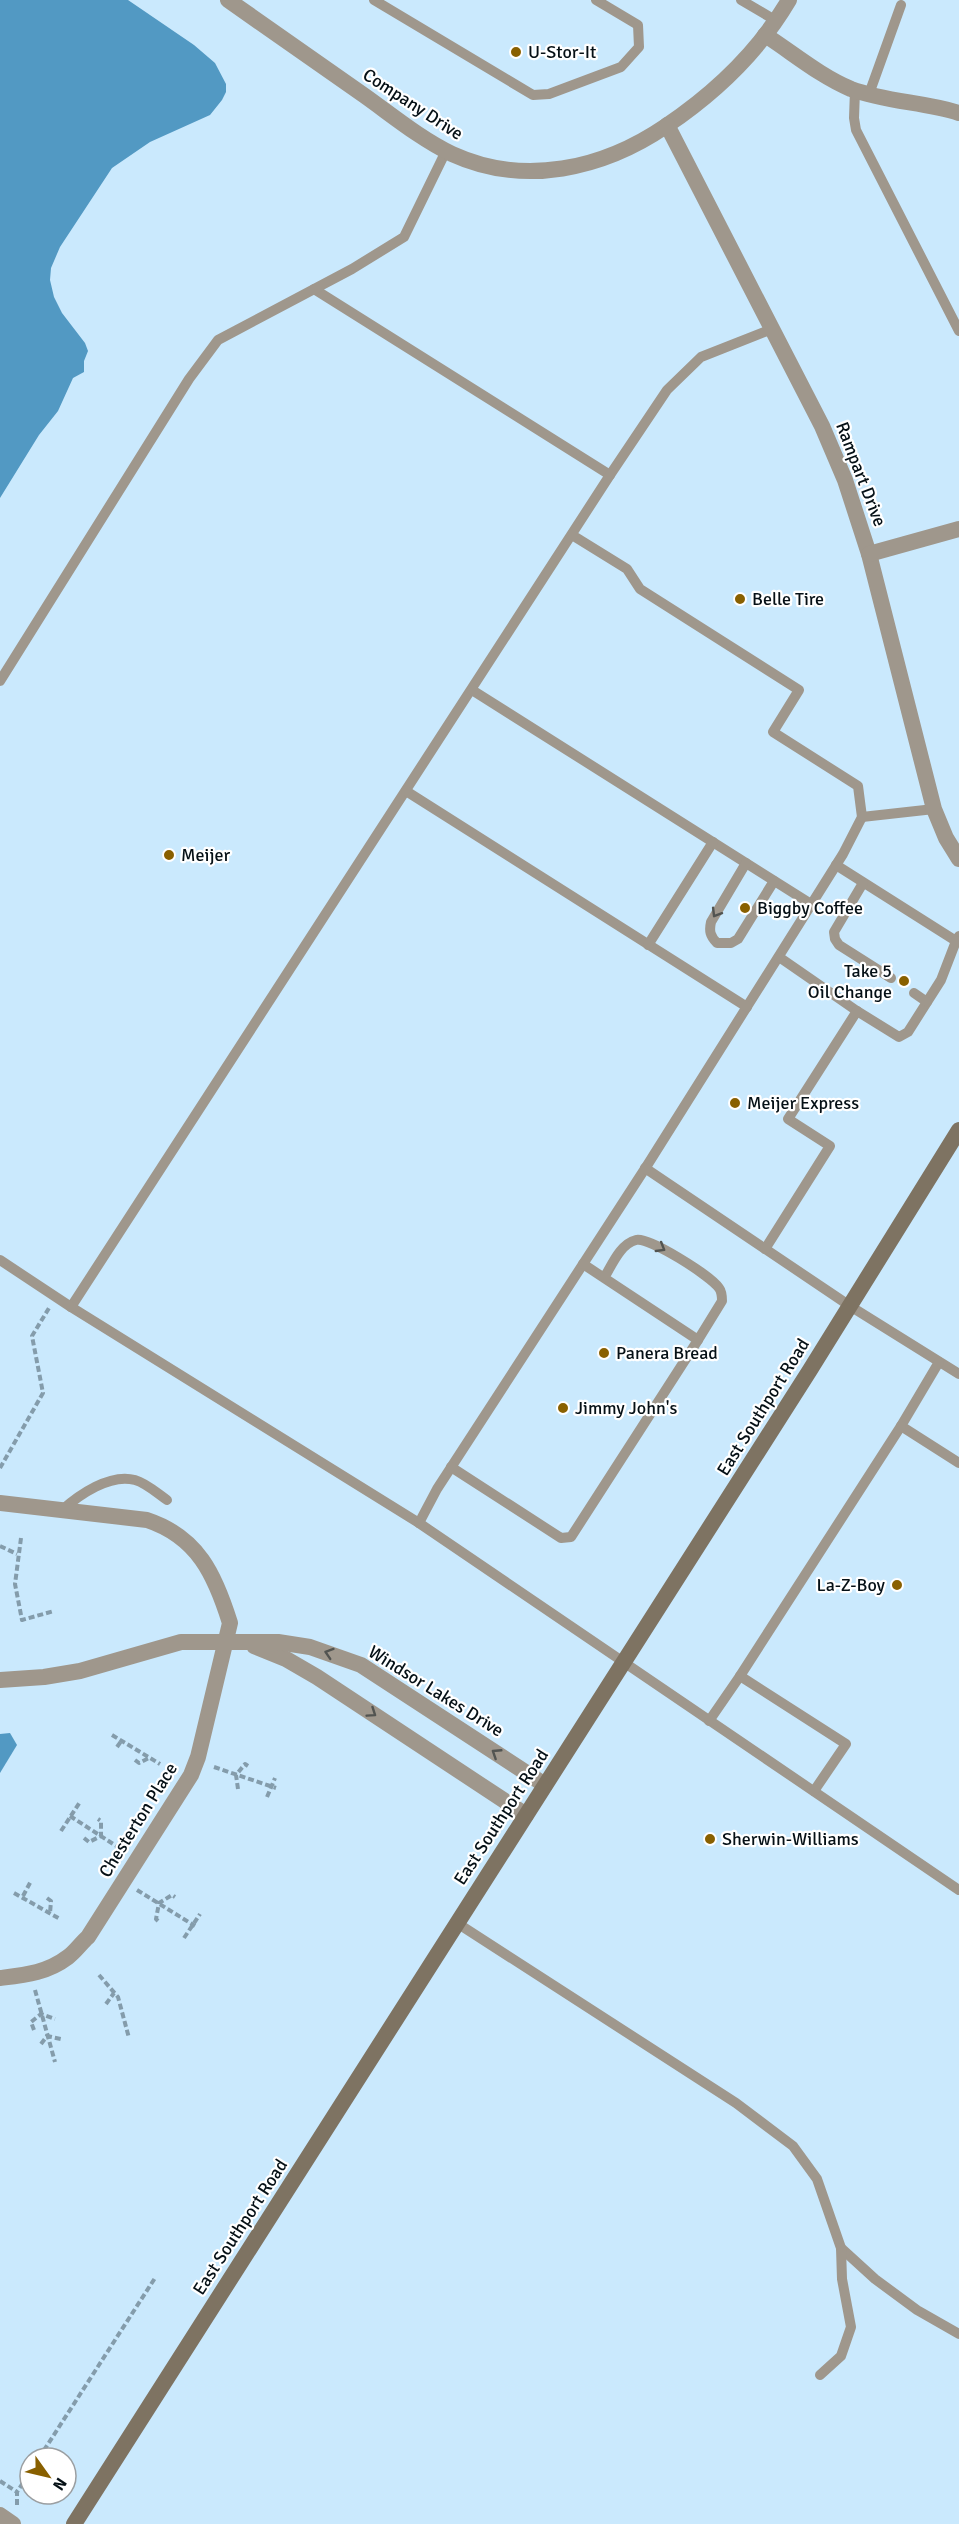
<svg xmlns="http://www.w3.org/2000/svg" width="959" height="2524" font-family="Signika,sans-serif">
<style>
.water{fill:#5299c3}
.lines{fill:none;stroke-linecap:round;stroke-linejoin:round}
.path{stroke:#849cab;stroke-width:4;stroke-dasharray:6 3;stroke-linecap:butt}
.service{stroke:#9f978c;stroke-width:10}
.minor{stroke:#9f978c;stroke-width:16}
.secondary{stroke:#7e7362;stroke-width:16}
.oneway{stroke:#525451}
.poi-dot{fill:#896000;stroke:#fff;stroke-width:2}
.labels{text-anchor:middle;stroke-width:4.5;stroke-linejoin:round;paint-order:stroke}
.poi-label{font-size:18px;fill:#051016;stroke:#fff;text-anchor:start}
.street-label{font-size:18px;fill:#051016;stroke:#fff}
</style>
<rect width="100%" height="100%" fill="#cae9fd"/>
<!-- water -->
<g class="water">
<polygon points="0,0 128,0 194,45 215,63 226,84 226,92 222,100 210,115 150,142 112,168 60,247 51,268 50,280 54,297 62,313 85,343 88,351 84,361 84,372 73,378 58,411 39,435 0,498"/>
<polygon points="10,1733 17,1745 0,1773 0,1734"/>
</g>
<g class="lines">
<!-- path -->
<g class="path">
<polyline points="0,1468 43,1393 32,1336 49,1308"/>
<polyline points="21,1538 15,1584 22,1620 54,1611"/>
<polyline points="0,1546 17,1554"/>
<polyline points="112,1735 160,1764"/>
<polyline points="117,1747 122,1740"/>
<polyline points="135,1760 139,1763 149,1758"/>
<polyline points="214,1767 276,1788"/>
<polyline points="238,1789 236,1775 245,1764 248,1766"/>
<polyline points="267,1797 275,1778"/>
<polyline points="70,1816 124,1851"/>
<polyline points="61,1831 80,1802"/>
<polyline points="84,1838 89,1842 101,1836 101,1821 98,1819"/>
<polyline points="137,1890 195,1926"/>
<polyline points="14,1893 60,1919"/>
<polyline points="23,1896 31,1881"/>
<polyline points="47,1898 51,1901 50,1913"/>
<polyline points="158,1921 156,1919 159,1903 172,1895 175,1897"/>
<polyline points="184,1938 200,1914"/>
<polyline points="99,1975 118,1997 129,2038"/>
<polyline points="35,1990 55,2062"/>
<polyline points="106,2004 114,1993"/>
<polyline points="34,2030 31,2022 41,2014 55,2019"/>
<polyline points="41,2044 47,2036 61,2039"/>
<polyline points="39,2458 155,2278"/>
<polyline points="0,2481 17,2492"/>
<polyline points="17,2505 17,2492 30,2472"/>
</g>
<!-- service -->
<g class="service">
<polyline points="374,0 533,95 549,94 621,67 639,47 638,25 596,0"/>
<polyline points="741,0 775,20"/>
<polyline points="855,90 854,118 856,130 959,331"/>
<polyline points="869,94 901,5"/>
<polyline points="314,289 610,475"/>
<polyline points="572,535 627,569 640,589 799,690 773,732 858,786 862,817 843,854 648,1164 437,1489 419,1523 71,1307 610,475 667,390 701,357 772,329"/>
<polyline points="0,681 189,379 218,340 352,269 404,237 446,151"/>
<polyline points="472,690 811,904"/>
<polyline points="406,791 747,1007"/>
<polyline points="862,817 934,809"/>
<path d="M746,863L711,922C709,931 710,936 717,943H731L738,939L774,881"/>
<polyline points="836,865 956,941 959,936"/>
<polyline points="863,883 834,932 835,939 839,945 891,978"/>
<polyline points="648,945 713,842"/>
<polyline points="779,957 857,1011 899,1037 908,1032 941,980 956,941"/>
<polyline points="914,993 927,1002"/>
<polyline points="645,1168 850,1306 959,1374"/>
<polyline points="765,1249 830,1146 788,1119 857,1011"/>
<polyline points="0,1260 71,1307"/>
<path d="M583,1264L698,1340L722,1301C722,1296 722,1292 719,1288C711,1276 648,1236 636,1240C620,1244 612,1265 604,1278"/>
<polyline points="939,1362 901,1426 959,1463"/>
<polyline points="451,1467 561,1538 571,1537 698,1340"/>
<path d="M62,1510C79,1495 110,1473 135,1480C146,1483 157,1493 167,1500"/>
<polyline points="419,1523 959,1890"/>
<polyline points="709,1721 740,1676"/>
<polyline points="814,1791 846,1744 740,1676 901,1426"/>
<polyline points="457,1923 736,2103 793,2146 817,2179 841,2248 875,2279 917,2310 959,2334"/>
<polyline points="820,2375 841,2356 851,2327 842,2279 841,2248"/>
</g>
<!-- minor -->
<g class="minor">
<path d="M228,0C273,32 319,64 365,96C393,116 421,139 452,154C524,187 603,169 666,126C715,93 759,51 789,0"/>
<path d="M765,35C793,53 820,76 851,89C886,102 924,102 959,113"/>
<polyline points="667,125 822,426 845,480 869,554 934,809 946,838 959,859"/>
<polyline points="869,554 959,529"/>
<path d="M0,1503L147,1520C198,1537 215,1575 230,1623L198,1757L191,1775L88,1937C81,1943 76,1951 68,1957C47,1973 25,1975 0,1978"/>
<polyline points="254,1646 286,1659 317,1677 526,1815"/>
<polyline points="0,1680 44,1677 80,1671 181,1642 278,1642 310,1647 361,1665 545,1785"/>
<polyline points="0,2515 13,2524"/>
</g>
<!-- secondary -->
<polyline class="secondary" points="74,2524 810,1370 959,1130"/>
</g>
<!-- one-way arrows -->
<defs><path id="oneway-chevron" d="M-2-3.5L2.5 0L-2 3.5" fill="none" stroke-width="1.6" stroke-linecap="round" stroke-linejoin="round" transform="scale(1.5)"/></defs>
<g class="oneway">
<use href="#oneway-chevron" transform="translate(716 913) rotate(121)"/>
<use href="#oneway-chevron" transform="translate(661 1248) rotate(31)"/>
<use href="#oneway-chevron" transform="translate(329 1653) rotate(-162)"/>
<use href="#oneway-chevron" transform="translate(372 1713) rotate(34)"/>
<use href="#oneway-chevron" transform="translate(496 1753) rotate(-147)"/>
</g>
<!-- markers -->
<g class="poi-dot">
<circle cx="516" cy="52" r="6"/>
<circle cx="740" cy="599" r="6"/>
<circle cx="169" cy="855" r="6"/>
<circle cx="745" cy="908" r="6"/>
<circle cx="904" cy="981" r="6"/>
<circle cx="735" cy="1103" r="6"/>
<circle cx="604" cy="1353" r="6"/>
<circle cx="563" cy="1408" r="6"/>
<circle cx="897" cy="1585" r="6"/>
<circle cx="710" cy="1839" r="6"/>
</g>
<g class="labels">
<!-- poi labels -->
<g class="poi-label">
<text x="528" y="58">U-Stor-It</text>
<text x="752" y="605">Belle Tire</text>
<text x="181" y="861">Meijer</text>
<text x="757" y="914">Biggby Coffee</text>
<text x="892" y="977" text-anchor="end">Take 5<tspan x="892" dy="21">Oil Change</tspan></text>
<text x="747" y="1109">Meijer Express</text>
<text x="616" y="1359">Panera Bread</text>
<text x="575" y="1414">Jimmy John's</text>
<text x="885" y="1591" text-anchor="end">La-Z-Boy</text>
<text x="722" y="1845">Sherwin-Williams</text>
</g>
<!-- street labels -->
<g class="street-label">
<text transform="translate(413 104) rotate(33)" y="6">Company Drive</text>
<text transform="translate(861 474) rotate(69)" y="6">Rampart Drive</text>
<text transform="translate(763 1407) rotate(-58)" y="6">East Southport Road</text>
<text transform="translate(436 1691) rotate(32)" y="6">Windsor Lakes Drive</text>
<text transform="translate(501 1817) rotate(-57)" y="6">East Southport Road</text>
<text transform="translate(138 1820) rotate(-58)" y="6">Chesterton Place</text>
<text transform="translate(240 2227) rotate(-57)" y="6">East Southport Road</text>
</g>
</g>
<!-- north arrow -->
<g transform="translate(48 2476) rotate(124)"><circle r="28" fill="#ffffff" stroke="#9b9fa2" stroke-width="1.5"/>
<path d="M0-4.5L10 22L0 15L-10 22Z" fill="#896000"/>
<text y="-9" font-size="16" font-weight="bold" text-anchor="middle" fill="#051016">N</text>
</g>
</svg>
